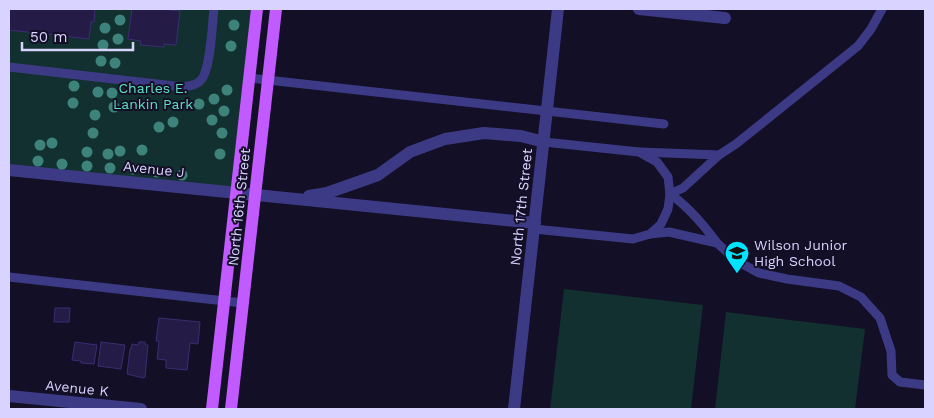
<svg xmlns="http://www.w3.org/2000/svg" width="934" height="418" font-family="'Work Sans',sans-serif">
<style>
.green{fill:#12302f}
.building{fill:#241b47;stroke:#3b2d73}
.lines{fill:none;stroke-linecap:round;stroke-linejoin:round}
.lane{stroke:#3d3a85;stroke-width:9}
.street{stroke:#3d3a85;stroke-width:12}
.primary{stroke:#c25bff;stroke-width:12}
.tree{fill:#3d827b}
.labels{text-anchor:middle;stroke-width:4;stroke-linejoin:round;paint-order:stroke}
.park-label{font-size:14px;fill:#5fe0c0;stroke:#130f26}
.street-label{font-size:14px;fill:#d9d4ff;stroke:#130f26}
.poi-label{font-size:14px;fill:#d9d4ff;stroke:#130f26;text-anchor:start}
</style>
<rect width="100%" height="100%" fill="#130f26"/>
<!-- green -->
<g class="green">
<polygon points="9,9 255,9 236,192 9,170"/>
<polygon points="564,289 703,305 691,409 550,409"/>
<polygon points="726,312 865,329 855,409 715,409"/>
</g>
<!-- building -->
<g class="building">
<polygon points="9,9 95,9 94,22 91,22 89,39 9,30"/>
<polygon points="132,9 170,9 169,10 180,11 176,45 164,44 164,47 140,45 141,41 128,39"/>
<polygon points="55,308 70,308 69,322 54,322"/>
<polygon points="159,318 200,322 198,344 190,343 187,370 166,368 166,360 157,359 159,341 156,341"/>
<polygon points="75,342 97,345 94,364 81,363 81,361 72,360"/>
<polygon points="101,342 125,345 121,369 98,366"/>
<polygon points="139,342 145,342 145,345 148,345 145,377 143,378 127,374 130,349 131,349 132,344 138,345"/>
</g>
<g class="lines">
<!-- lane -->
<g class="lane">
<path d="M9,67L183,87C190,86 197,85 201,80C211,69 212,24 214,9"/>
<polyline points="249,78 664,124"/>
<polyline points="640,152 719,155 683,188 670,194"/>
<polyline points="719,155 736,144 858,46 871,29 882,9"/>
<polyline points="534,229 633,239 650,234 661,224 668,209 670,194 668,177 657,162 639,152 544,142"/>
<path d="M650,234L669,232L717,243C703,224 689,207 670,194"/>
<polyline points="717,243 737,261 759,273 787,279 839,286 861,297 880,318 891,351 892,375 900,382 925,385"/>
<polyline points="9,277 243,303"/>
</g>
<!-- street -->
<g class="street">
<polyline points="639,9 725,18"/>
<polyline points="9,170 535,223"/>
<polyline points="309,196 327,193 378,175 410,152 445,139 484,133 521,136 544,142"/>
<polyline points="9,396 141,409"/>
<polyline points="514,409 558,9"/>
</g>
<!-- primary -->
<g class="primary">
<polyline points="212,409 257,9"/>
<polyline points="231,409 276,9"/>
</g>
</g>
<!-- trees -->
<g class="tree">
<circle cx="120" cy="20" r="5.5"/>
<circle cx="234" cy="25" r="5.5"/>
<circle cx="105" cy="28" r="5.5"/>
<circle cx="118" cy="39" r="5.5"/>
<circle cx="103" cy="45" r="5.5"/>
<circle cx="231" cy="46" r="5.5"/>
<circle cx="101" cy="61" r="5.5"/>
<circle cx="115" cy="63" r="5.5"/>
<circle cx="74" cy="86" r="5.5"/>
<circle cx="227" cy="90" r="5.5"/>
<circle cx="98" cy="92" r="5.5"/>
<circle cx="112" cy="93" r="5.5"/>
<circle cx="214" cy="99" r="5.5"/>
<circle cx="73" cy="103" r="5.5"/>
<circle cx="199" cy="104" r="5.5"/>
<circle cx="114" cy="107" r="5.5"/>
<circle cx="224" cy="111" r="5.5"/>
<circle cx="95" cy="115" r="5.5"/>
<circle cx="212" cy="120" r="5.5"/>
<circle cx="173" cy="122" r="5.5"/>
<circle cx="159" cy="127" r="5.5"/>
<circle cx="93" cy="133" r="5.5"/>
<circle cx="222" cy="133" r="5.5"/>
<circle cx="52" cy="143" r="5.5"/>
<circle cx="40" cy="145" r="5.5"/>
<circle cx="142" cy="150" r="5.5"/>
<circle cx="120" cy="151" r="5.5"/>
<circle cx="87" cy="152" r="5.5"/>
<circle cx="108" cy="154" r="5.5"/>
<circle cx="220" cy="154" r="5.5"/>
<circle cx="38" cy="161" r="5.5"/>
<circle cx="62" cy="164" r="5.5"/>
<circle cx="87" cy="166" r="5.5"/>
<circle cx="110" cy="168" r="5.5"/>
<circle cx="133" cy="169" r="5.5"/>
<circle cx="157" cy="172" r="5.5"/>
<circle cx="182" cy="175" r="5.5"/>
</g>
<!-- icons -->
<defs>
<symbol id="school-pin" viewBox="-11 -11 22 30"><path d="M0 17L-7.5 6A9.5 9.5 0 1 1 7.5 6Z" fill="#00e5ff" stroke="#130f26"/><path d="M0-5L7-2L0 1L-7-2ZM-4 1L0 2.5L4 1V4Q0 6-4 4Z" fill="#111"/></symbol>
</defs>
<g fill-rule="evenodd">
<use href="#school-pin" x="723" y="239" width="28" height="38"/>
</g>
<g class="labels">
<!-- park labels -->
<g class="park-label">
<text x="153" y="93">Charles E.<tspan x="153" dy="16">Lankin Park</tspan></text>
</g>
<!-- street labels -->
<g class="street-label">
<text transform="translate(154 169) rotate(6)" y="5">Avenue J</text>
<text transform="translate(239 207) rotate(-84)" y="5">North 16th Street</text>
<text transform="translate(521 207) rotate(-84)" y="5">North 17th Street</text>
<text transform="translate(77 388) rotate(6)" y="5">Avenue K</text>
</g>
<!-- poi labels -->
<g class="poi-label">
<text x="754" y="250">Wilson Junior<tspan x="754" dy="16">High School</tspan></text>
</g>
</g>
<!-- border -->
<rect width="934" height="418" fill="none" stroke="#d9d4ff" stroke-width="20"/>
<!-- scale -->
<path d="M22 42v8h111v-8" fill="none" stroke="#d9d4ff" stroke-width="2.5"/>
<text x="30" y="42" font-size="15" fill="#d9d4ff" stroke="#130f26" stroke-width="4" paint-order="stroke">50 m</text>
</svg>
